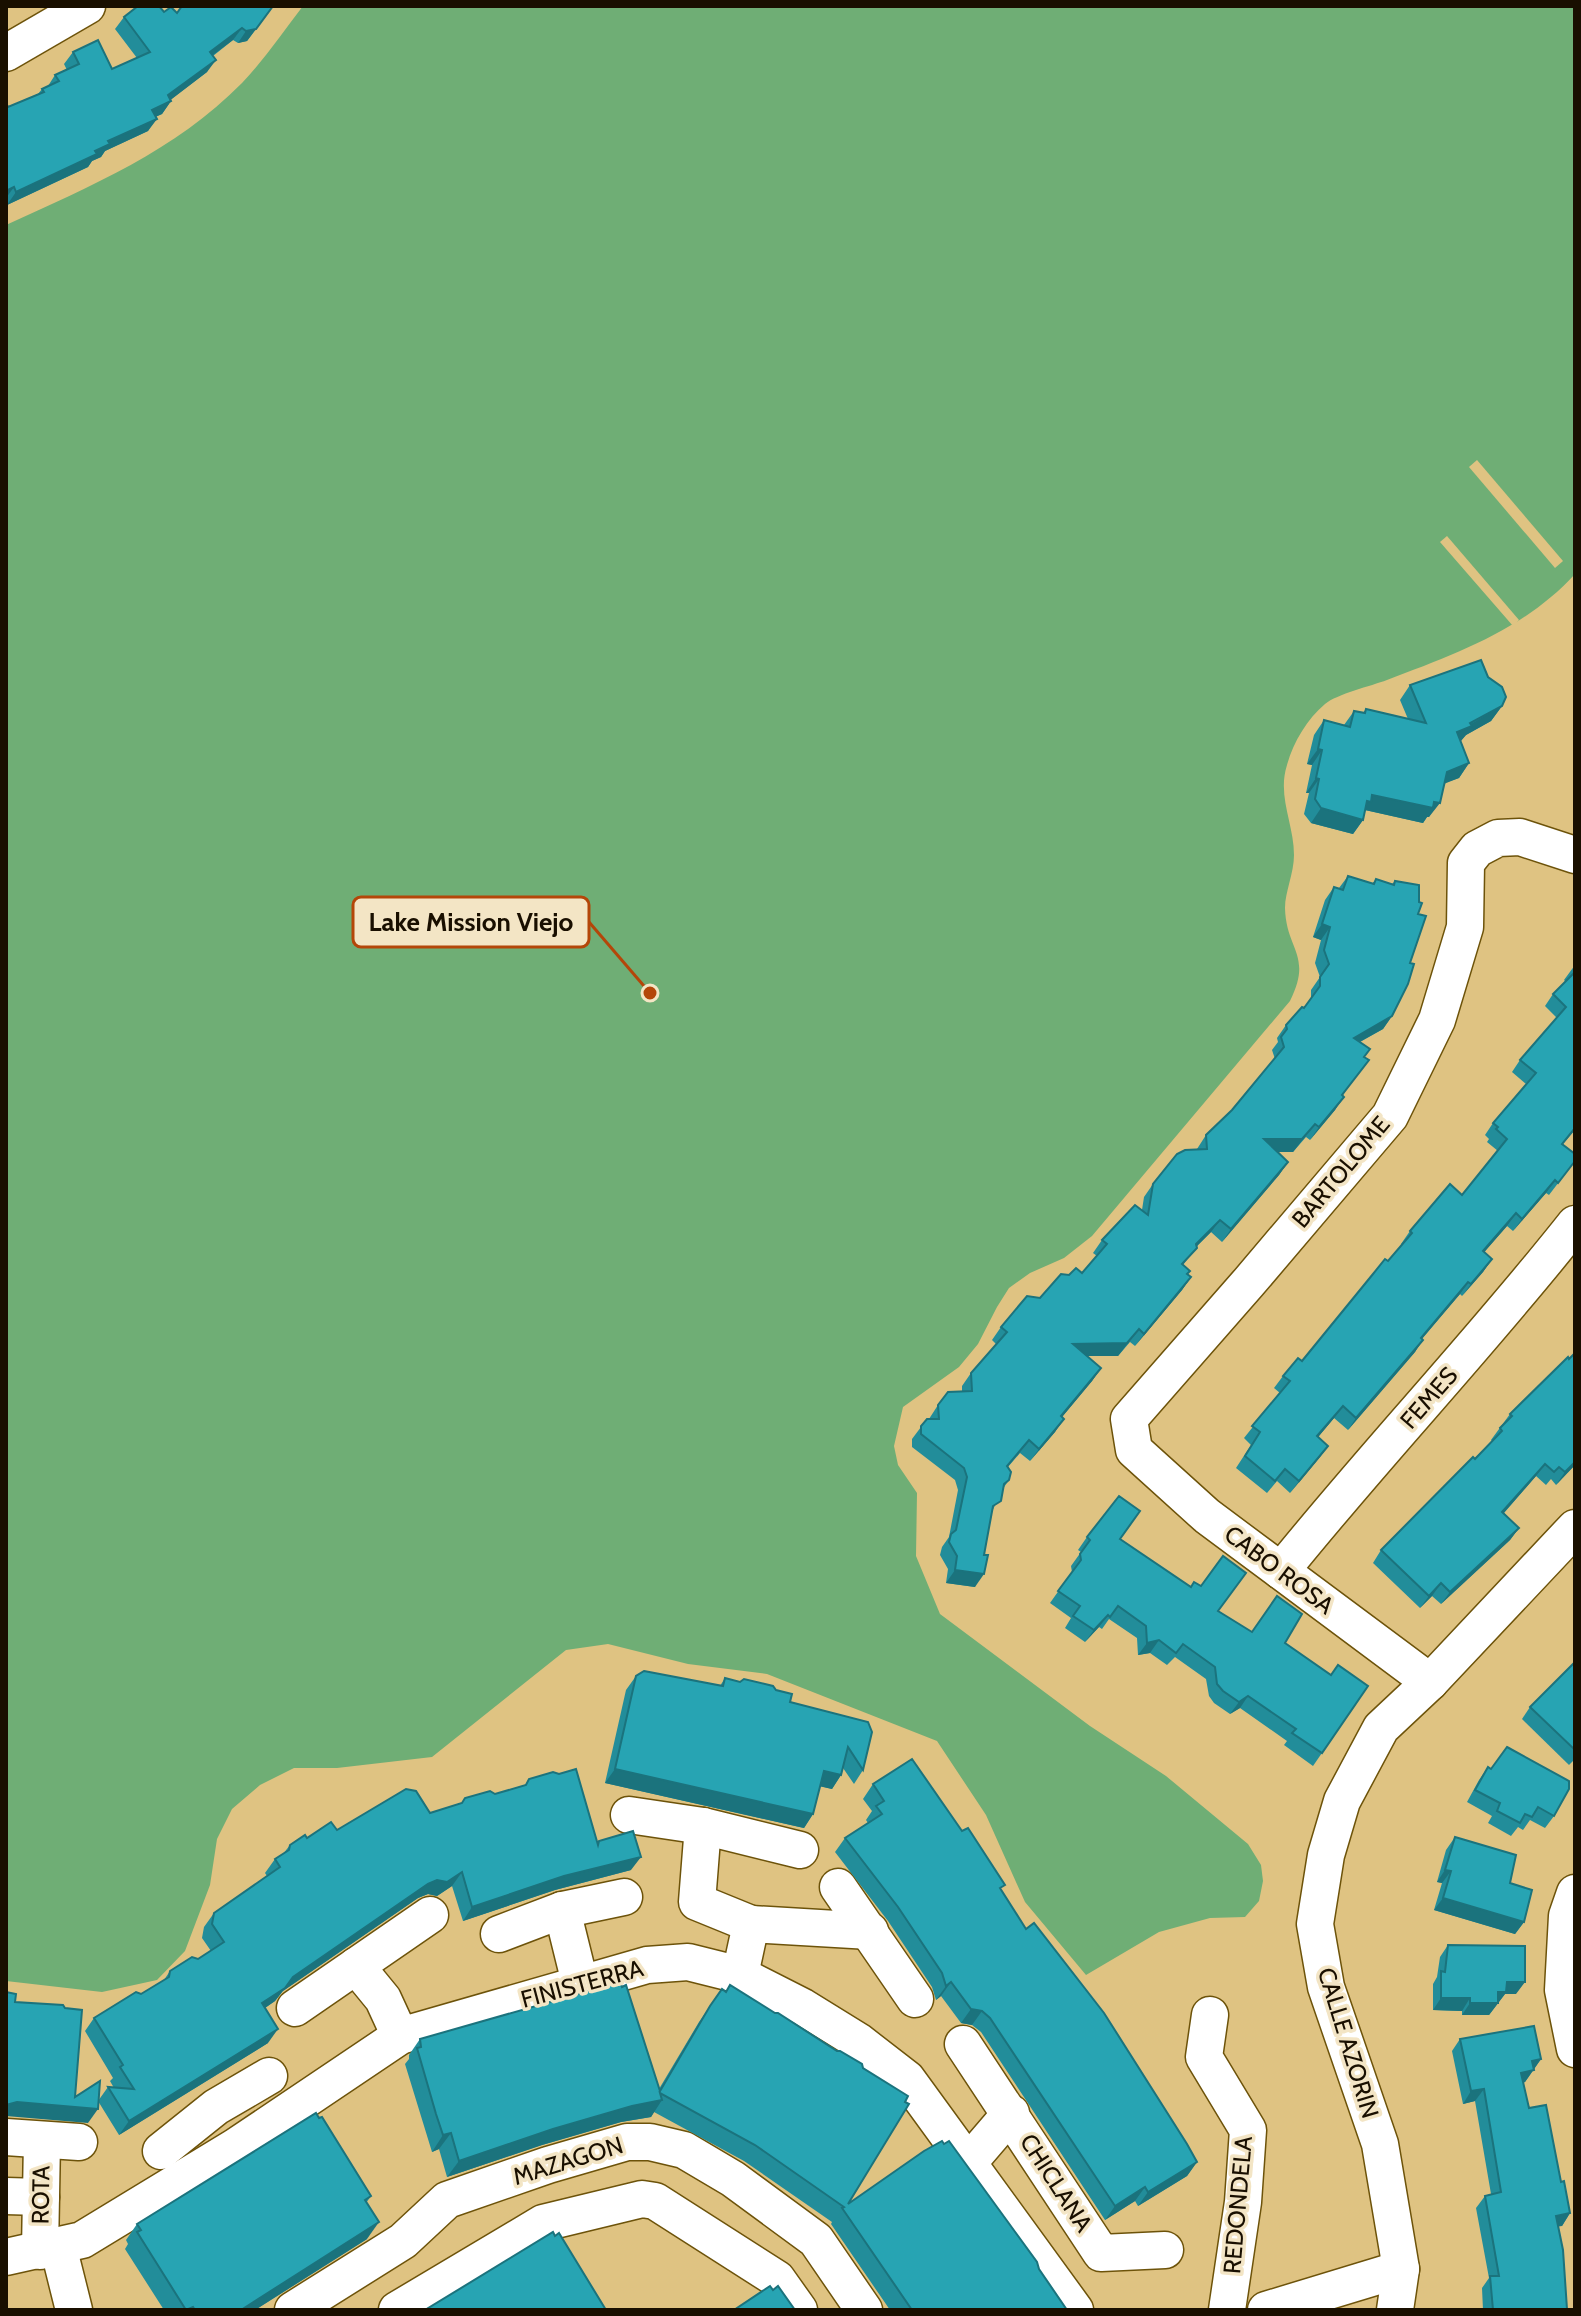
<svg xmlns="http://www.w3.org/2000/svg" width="1581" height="2316" font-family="Cabin,sans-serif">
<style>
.water{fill:#6fae75}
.pier{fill:#dfc382}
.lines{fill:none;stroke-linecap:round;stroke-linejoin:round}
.minor-casing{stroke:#6d530a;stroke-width:39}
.minor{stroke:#fff;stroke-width:36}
.wall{fill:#228d9a}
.shaded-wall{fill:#1b737d}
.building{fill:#27a4b3;stroke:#1b737d;stroke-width:2}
.labels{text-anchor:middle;stroke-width:7;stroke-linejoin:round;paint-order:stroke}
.street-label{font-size:24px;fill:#190f00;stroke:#f3e5c5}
.leader{fill:none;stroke:#b44609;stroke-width:3}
.callout-dot{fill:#b44609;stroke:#f3e5c5;stroke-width:3}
.callout{fill:#f3e5c5;stroke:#b44609;stroke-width:3}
.callout-label{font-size:26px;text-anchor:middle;font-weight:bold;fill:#190f00}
</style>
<rect width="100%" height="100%" fill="#dfc382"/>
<!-- water -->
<path class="water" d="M303,6H1575V574C1525,629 1456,654 1387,680C1371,686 1337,694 1325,704C1307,719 1293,743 1287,765C1277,796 1294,824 1294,855C1294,873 1285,892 1285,908C1286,950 1313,955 1290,1001L1092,1236L1064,1258L1030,1273L1009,1288L997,1307L978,1344L959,1367L903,1407L894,1446L898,1465L917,1493L916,1556L940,1614L1090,1726L1166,1776L1248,1844L1261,1865L1263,1881L1259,1901L1245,1917L1210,1918L1159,1932L1086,1975L1025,1902L986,1815L937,1741L767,1674L688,1664L608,1644L566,1650L432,1757L337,1768H294L260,1785L232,1809L217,1839L210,1885L185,1951L157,1980L102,1992L6,1981V225C91,186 175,151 242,83C264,60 283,32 303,6Z"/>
<!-- pier -->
<g class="pier">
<polygon points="1477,460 1563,561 1555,568 1469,467"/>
<polygon points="1447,536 1519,620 1513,626 1440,542"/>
</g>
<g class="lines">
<defs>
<g id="minor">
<polyline points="6,53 87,6"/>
<path d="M1281,1571C1376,1453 1481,1343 1575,1224"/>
<polyline points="1430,1682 1207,1516 1134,1450 1129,1419 1249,1282 1390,1116 1437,1020 1465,927 1466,863 1477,849 1498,838 1520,837 1575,855"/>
<polyline points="629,1815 703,1826 800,1850"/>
<polyline points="703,1826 697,1902 751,1924 740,1975"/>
<polyline points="838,1887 915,1999"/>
<polyline points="1575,1893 1567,1916 1563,1990 1575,2049"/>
<polyline points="562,1910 580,1983"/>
<polyline points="751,1924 870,1931"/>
<polyline points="499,1934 562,1910 624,1897"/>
<polyline points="356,1966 383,1999 400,2036"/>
<polyline points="295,2008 430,1915"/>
<polyline points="1210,2015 1204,2057 1248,2130 1243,2202 1227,2310"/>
<polyline points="963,2044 1101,2253 1165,2250"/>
<polyline points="6,2137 79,2142"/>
<polyline points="161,2151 216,2107 269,2076"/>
<polyline points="969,2162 1011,2113"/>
<polyline points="6,2196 41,2197"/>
<polyline points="58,2246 74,2310"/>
<polyline points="40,2251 42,2140"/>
<polyline points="6,2257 82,2240 235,2147 400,2036 647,1965 688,1962 740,1975 803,2007 858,2041 907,2079 1075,2310"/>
<polyline points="293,2310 403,2241 447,2200 548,2165 627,2142 650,2142 684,2150 733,2179 816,2240 864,2310"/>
<polyline points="397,2310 543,2223 642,2199 655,2201 777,2279 799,2310"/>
<polyline points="1266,2310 1401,2269"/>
<polyline points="1395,2310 1401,2269 1380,2144 1326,1987 1315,1924 1326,1855 1342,1801 1381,1728 1430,1682 1575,1528"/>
</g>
</defs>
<!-- minor casing -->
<use href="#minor" class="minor-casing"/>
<!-- minor -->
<use href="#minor" class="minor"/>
</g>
<!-- wall -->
<g class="wall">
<polygon points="273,6 247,41 238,43 233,40 213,56 207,72 170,100 171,101 162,114 155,117 148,131 105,151 101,157 92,161 88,167 7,205 6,202 6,103 8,107 38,94 42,89 48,86 55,75 67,70 64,64 73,52 112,69 137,58 115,29 124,17 164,12 177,13"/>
<polygon points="1488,677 1502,706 1491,721 1466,735 1460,741 1469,763 1459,778 1444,783 1429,817 1427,817 1423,823 1365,810 1363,820 1353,834 1311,823 1304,814 1309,793 1306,793 1312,765 1307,764 1314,735 1324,720 1344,725 1354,711 1363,713 1366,709 1408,719 1400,700 1410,685"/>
<polygon points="1348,876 1372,884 1376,879 1392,884 1395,881 1418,914 1392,1016 1383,1029 1360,1042 1364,1057 1335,1110 1310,1140 1306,1137 1293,1152 1278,1152 1288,1162 1279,1175 1222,1242 1211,1232 1196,1247 1183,1265 1188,1274 1191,1277 1182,1290 1135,1346 1130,1342 1118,1356 1087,1356 1101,1368 1092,1381 1062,1417 1055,1432 1030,1461 1020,1453 1008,1467 1009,1480 1002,1490 991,1514 975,1587 946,1583 948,1569 940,1555 942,1547 949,1537 958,1490 955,1480 912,1447 912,1439 927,1419 929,1419 938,1405 962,1391 962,1386 971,1373 996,1344 992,1340 1001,1327 1069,1275 1082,1273 1097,1256 1093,1253 1102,1240 1142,1210 1144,1197 1153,1184 1197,1149 1206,1135 1232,1110 1275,1059 1272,1050 1278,1042 1277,1038 1286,1025 1304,1008 1311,999 1311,990 1320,977 1315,963 1321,940 1313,937 1325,900 1334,887 1339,888"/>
<polygon points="1575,965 1575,1130 1563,1144 1575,1161 1549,1195 1546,1193 1513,1231 1507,1226 1484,1252 1492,1259 1483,1272 1462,1296 1460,1294 1422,1339 1415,1352 1348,1430 1334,1418 1318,1437 1328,1446 1319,1458 1290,1493 1277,1481 1267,1493 1236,1468 1251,1445 1244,1438 1280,1393 1274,1388 1283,1376 1302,1361 1402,1245 1401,1244 1410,1231 1462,1195 1498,1151 1487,1142 1489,1139 1485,1135 1493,1123 1526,1084 1512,1072 1520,1060 1557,1018 1545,1006 1553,994 1566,982 1564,980"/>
<polygon points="1575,1353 1575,1465 1556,1485 1551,1479 1546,1485 1536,1476 1504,1513 1519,1528 1510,1540 1441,1604 1432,1596 1420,1608 1373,1563 1381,1550 1492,1441 1491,1440 1510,1414"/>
<polygon points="1087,1537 1121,1539 1218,1612 1252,1632 1285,1643 1331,1675 1368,1686 1313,1766 1284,1745 1287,1741 1240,1708 1230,1714 1214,1703 1209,1696 1206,1679 1175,1657 1167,1665 1150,1653 1138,1655 1137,1638 1109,1619 1102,1629 1099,1627 1085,1642 1065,1628 1071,1618 1050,1603 1072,1572 1071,1566 1081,1552 1078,1550"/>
<polygon points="1575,1662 1575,1759 1569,1765 1522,1719 1530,1707"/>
<polygon points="636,1676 720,1686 725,1678 776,1690 790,1702 868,1722 863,1770 854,1784 843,1768 841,1775 832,1789 820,1786 813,1814 804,1828 605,1783 626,1690"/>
<polygon points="1488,1767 1554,1816 1545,1828 1530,1820 1523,1830 1518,1827 1511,1836 1488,1823 1492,1816 1467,1802 1479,1780"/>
<polygon points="529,1779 598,1843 599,1841 631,1870 555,1890 463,1921 452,1886 437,1896 428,1894 418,1898 283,1991 275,2001 265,2008 268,2043 119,2135 98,2101 108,2087 114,2088 110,2081 113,2078 85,2031 94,2018 141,1994 164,1980 170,1971 198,1959 211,1951 202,1938 204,1927 214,1913 267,1876 265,1873 275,1859 283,1854 290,1845 307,1838 337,1830 430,1813 461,1804 465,1798 495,1794 525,1785"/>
<polygon points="873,1784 1001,1890 1026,1929 1197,2162 1187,2176 1138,2206 1135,2201 1105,2220 981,2032 972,2025 961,2023 941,1996 936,2000 932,1987 888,1921 835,1852 845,1838 868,1823 866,1820 872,1811 863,1799"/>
<polygon points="1455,1837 1524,1922 1515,1934 1434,1910 1442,1883 1437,1882 1446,1850"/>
<polygon points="1448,1945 1516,1994 1505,1994 1489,2015 1462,2015 1462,2011 1433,2010 1433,1984 1437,1977 1440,1957"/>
<polygon points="722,1989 848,2204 1039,2269 1067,2310 890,2310 831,2224 832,2222 744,2161 654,2112 651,2117 621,2122 542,2145 447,2177 439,2149 432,2152 405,2064 409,2059 409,2055 420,2039 659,2089 699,2022"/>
<polygon points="1460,2039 1541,2059 1525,2082 1523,2083 1529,2108 1561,2182 1570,2213 1562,2226 1558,2226 1566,2310 1483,2310 1482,2288 1489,2278 1476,2208 1485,2196 1491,2194 1475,2101 1463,2104 1452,2051"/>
<polygon points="371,2196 366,2203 367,2239 255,2310 164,2310 125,2249 128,2244 126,2240 137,2224"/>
</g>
<!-- shaded-wall -->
<g class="shaded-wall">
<polygon points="273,6 247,41 238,43 246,31"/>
<polygon points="242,28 233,40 201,64 210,52"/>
<polygon points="216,60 207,72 164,105 171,101 162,114 144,122 152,110 168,95"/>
<polygon points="157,119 148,131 105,151 101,157 92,161 88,167 7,205 16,192 95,151 108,141"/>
<polygon points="14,187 6,198 6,191"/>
<polygon points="1502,706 1491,721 1466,735 1461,741 1446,747 1457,732"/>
<polygon points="1318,749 1322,750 1312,765 1307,764"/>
<polygon points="1469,763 1459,778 1436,787 1447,772"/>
<polygon points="1316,778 1319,779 1309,793 1306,793"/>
<polygon points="1372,795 1434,802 1440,803 1429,817 1427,817 1423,823 1365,810 1357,816"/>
<polygon points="1321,808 1363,820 1353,834 1311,823"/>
<polygon points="1322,924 1330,927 1321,940 1313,937"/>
<polygon points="1392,1016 1383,1029 1345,1050 1354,1038"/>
<polygon points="1344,1097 1335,1110 1310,1140 1319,1127"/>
<polygon points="1315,1124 1293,1152 1255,1152 1264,1139"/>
<polygon points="1288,1162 1279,1175 1222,1242 1231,1229"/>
<polygon points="1555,1180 1546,1193 1513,1231 1522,1219"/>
<polygon points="1516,1213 1507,1226 1474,1264 1483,1251"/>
<polygon points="1220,1220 1211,1232 1187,1256 1196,1244"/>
<polygon points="1492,1259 1483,1272 1462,1296 1471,1284"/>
<polygon points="1191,1277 1182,1290 1135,1346 1144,1334"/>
<polygon points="1468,1282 1460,1294 1412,1350 1421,1338"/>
<polygon points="1139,1329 1118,1356 1064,1356 1073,1344"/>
<polygon points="1423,1340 1415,1352 1348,1430 1356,1418"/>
<polygon points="1101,1368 1092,1381 1052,1429 1061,1416"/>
<polygon points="1343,1406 1334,1418 1309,1448 1317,1436"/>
<polygon points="1064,1419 1055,1432 1030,1461 1039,1449"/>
<polygon points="1328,1446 1319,1458 1290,1493 1299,1481"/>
<polygon points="1575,1462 1575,1465 1556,1485 1565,1472"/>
<polygon points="1545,1464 1536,1476 1494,1524 1502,1512"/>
<polygon points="1519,1528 1510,1540 1441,1604 1450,1592"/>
<polygon points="955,1570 984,1574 975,1587 946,1583"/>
<polygon points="1441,1583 1432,1596 1420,1608 1429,1596"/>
<polygon points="1108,1615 1099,1627 1085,1642 1094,1630"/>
<polygon points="1159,1640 1150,1653 1138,1655 1147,1643"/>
<polygon points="1248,1696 1240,1708 1230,1714 1239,1702"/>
<polygon points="615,1769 813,1814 804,1828 605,1783"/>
<polygon points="824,1771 841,1775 832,1789 814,1785"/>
<polygon points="641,1857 631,1870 555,1890 463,1921 472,1907 564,1876"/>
<polygon points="1445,1870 1451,1871 1442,1883 1437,1882"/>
<polygon points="462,1872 452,1886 437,1896 428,1894 418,1898 283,1991 293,1977 428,1884"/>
<polygon points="1443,1898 1524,1922 1515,1934 1434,1910"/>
<polygon points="951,1982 941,1996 936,2000 946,1986"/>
<polygon points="1507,1982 1525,1982 1516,1994 1505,1994 1489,2015 1462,2015 1470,2003"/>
<polygon points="285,1988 275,2001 252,2017 262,2003"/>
<polygon points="1441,1998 1470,1998 1462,2011 1433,2010"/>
<polygon points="971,2009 982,2011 972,2025 961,2023"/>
<polygon points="278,2029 268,2043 119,2135 129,2121"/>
<polygon points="1541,2059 1525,2082 1513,2085 1532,2061"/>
<polygon points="1484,2089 1475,2101 1463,2104 1471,2091"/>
<polygon points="662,2100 651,2117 621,2122 542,2145 447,2177 459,2161 553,2129 632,2106"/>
<polygon points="17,2102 98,2109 88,2123 6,2116 6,2105"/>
<polygon points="451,2133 439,2149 432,2152 443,2135"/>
<polygon points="1197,2162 1187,2176 1138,2206 1148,2192"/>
<polygon points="1145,2187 1135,2201 1105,2220 1115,2206"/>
<polygon points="1570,2213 1562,2226 1548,2228 1556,2216"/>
<polygon points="379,2222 367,2239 255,2310 241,2310"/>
</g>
<!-- building -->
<g class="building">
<polygon points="138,6 159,6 164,12 171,7 177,13 182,6 273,6 256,29 246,31 242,28 210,52 216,60 168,95 171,101 152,110 157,119 108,141 110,144 95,151 97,154 16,192 14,187 6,191 6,103 8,107 44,92 42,89 59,81 55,75 79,64 73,52 98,40 112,69 150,52 124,17"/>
<polygon points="1481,660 1488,677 1502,687 1506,697 1502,706 1470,723 1472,726 1457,732 1469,763 1447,772 1440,803 1434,802 1433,808 1372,795 1371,802 1367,801 1363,820 1321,808 1315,799 1319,779 1316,778 1322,750 1318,749 1324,720 1350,727 1354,711 1365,713 1366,709 1426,723 1410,685"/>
<polygon points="1348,876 1374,884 1376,879 1394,885 1395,881 1419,885 1419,902 1422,903 1418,914 1426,916 1410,963 1414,964 1408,984 1392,1016 1354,1038 1370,1049 1364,1057 1369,1060 1342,1095 1344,1097 1319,1127 1315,1124 1302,1139 1264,1139 1288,1162 1231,1229 1220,1220 1196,1244 1197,1248 1182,1264 1190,1271 1187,1274 1191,1277 1144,1334 1139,1329 1127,1343 1073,1344 1101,1368 1061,1416 1064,1419 1039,1449 1029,1440 1007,1466 1011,1472 1009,1480 1004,1484 1001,1501 993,1506 984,1555 988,1555 984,1574 955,1570 957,1556 949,1542 951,1534 956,1530 967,1477 964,1468 921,1434 921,1426 927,1419 939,1419 938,1405 948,1392 972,1391 971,1373 1007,1332 1001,1327 1027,1296 1040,1298 1061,1274 1069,1275 1076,1268 1082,1273 1107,1244 1102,1240 1135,1205 1148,1215 1153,1184 1177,1154 1185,1150 1207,1149 1206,1135 1232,1110 1284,1047 1281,1037 1287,1029 1286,1025 1302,1007 1304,1008 1320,986 1320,977 1329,964 1324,950 1330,927 1322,924 1334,887 1343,890"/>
<polygon points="1575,972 1575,1128 1562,1144 1575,1154 1575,1161 1558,1183 1555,1180 1522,1219 1516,1213 1483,1251 1492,1259 1471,1284 1468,1282 1421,1338 1423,1340 1356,1418 1343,1406 1317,1436 1328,1446 1299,1481 1285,1469 1275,1481 1245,1456 1260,1432 1252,1426 1290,1381 1283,1376 1298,1358 1302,1361 1373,1274 1385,1259 1388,1261 1412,1233 1410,1231 1450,1184 1462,1195 1507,1139 1496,1129 1498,1127 1493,1123 1536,1073 1520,1060 1566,1007 1553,994"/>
<polygon points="1575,1353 1575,1462 1565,1472 1559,1467 1554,1472 1545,1464 1502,1512 1519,1528 1450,1592 1441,1583 1429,1596 1381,1550 1473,1457 1475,1459 1502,1431 1500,1428 1512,1416 1510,1414 1568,1357 1569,1359"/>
<polygon points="1119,1496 1140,1511 1120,1539 1191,1587 1194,1582 1201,1586 1223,1556 1246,1573 1218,1611 1252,1632 1277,1596 1302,1614 1285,1643 1331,1675 1338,1665 1368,1686 1322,1753 1292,1733 1296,1729 1248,1696 1239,1702 1223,1691 1217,1684 1215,1667 1183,1644 1176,1653 1159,1640 1147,1643 1146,1626 1118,1606 1110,1617 1108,1615 1094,1630 1073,1616 1080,1606 1058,1591 1081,1560 1080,1554 1090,1540 1087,1537"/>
<polygon points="1575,1662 1575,1750 1530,1707"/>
<polygon points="644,1671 723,1686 725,1678 740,1682 744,1679 773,1686 776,1690 792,1694 790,1702 868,1722 872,1732 863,1770 848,1747 841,1775 824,1771 813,1814 615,1769 636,1676"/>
<polygon points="1507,1747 1569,1781 1569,1789 1554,1816 1538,1807 1532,1817 1525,1814 1520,1823 1497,1811 1500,1803 1475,1790 1488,1767 1491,1769"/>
<polygon points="912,1759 962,1831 968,1828 1005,1885 1000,1888 1026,1929 1034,1923 1104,2013 1187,2144 1197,2162 1148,2192 1145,2187 1115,2206 990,2018 982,2011 971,2009 951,1982 946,1986 942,1973 898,1907 845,1838 882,1814 876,1806 884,1801 873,1784"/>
<polygon points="576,1769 598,1845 599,1841 633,1831 641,1857 564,1876 472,1907 462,1872 447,1882 437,1880 428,1884 293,1977 285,1988 262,2003 278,2029 129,2121 108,2087 134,2089 120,2067 123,2065 94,2018 136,1992 141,1994 169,1977 170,1971 192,1957 198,1959 224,1942 212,1924 214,1913 280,1867 275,1859 289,1850 290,1845 305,1835 307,1838 331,1822 337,1830 406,1789 416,1791 430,1813 462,1803 465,1798 490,1791 495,1794 526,1785 529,1779 553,1772 559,1774"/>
<polygon points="1455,1837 1516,1855 1510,1883 1532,1890 1524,1922 1443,1898 1451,1871 1445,1870"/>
<polygon points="1448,1945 1525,1946 1525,1982 1507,1982 1506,1992 1498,1992 1498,2003 1470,2003 1470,1998 1441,1998 1441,1971 1445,1972"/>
<polygon points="620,1982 622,1987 626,1985 660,2091 710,2006 722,1989 726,1992 730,1985 775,2013 778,2013 837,2051 840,2051 862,2064 863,2068 908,2096 905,2102 909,2104 848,2204 924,2151 942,2141 944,2144 949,2141 1037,2262 1039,2269 1067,2310 912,2310 842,2208 844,2207 755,2145 660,2093 662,2100 632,2106 553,2129 459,2161 451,2133 443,2135 436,2114 417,2048 421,2047 420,2039"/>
<polygon points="6,1992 16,1994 15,2002 63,2005 65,2008 82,2010 75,2097 100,2081 98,2109 17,2102 6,2105"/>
<polygon points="1534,2026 1541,2059 1532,2061 1534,2070 1521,2073 1529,2108 1546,2105 1561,2182 1564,2181 1570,2213 1556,2216 1563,2250 1567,2309 1558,2310 1493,2310 1490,2276 1499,2276 1485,2196 1501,2192 1484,2089 1471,2091 1460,2039"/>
<polygon points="316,2113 319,2118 322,2117 371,2196 365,2200 379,2222 241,2310 195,2310 193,2307 186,2310 137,2232 141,2230 137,2224"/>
<polygon points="553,2232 555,2236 559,2233 606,2310 425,2310"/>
<polygon points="770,2286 773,2290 778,2286 795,2310 734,2310"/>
</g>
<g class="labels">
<!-- street labels -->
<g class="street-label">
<text transform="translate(1341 1172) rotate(-50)" y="8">BARTOLOME</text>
<text transform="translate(1429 1398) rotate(-49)" y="8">FEMES</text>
<text transform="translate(1279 1570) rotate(37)" y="8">CABO ROSA</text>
<text transform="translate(582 1984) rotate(-15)" y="8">FINISTERRA</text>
<text transform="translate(1348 2043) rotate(73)" y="8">CALLE AZORIN</text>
<text transform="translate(568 2161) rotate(-17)" y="8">MAZAGON</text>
<text transform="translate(1056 2183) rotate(57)" y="8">CHICLANA</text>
<text transform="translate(41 2195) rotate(-89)" y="8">ROTA</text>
<text transform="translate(1238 2205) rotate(-85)" y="8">REDONDELA</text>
</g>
</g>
<!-- callouts -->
<path class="leader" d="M650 993L589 922"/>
<circle class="callout-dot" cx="650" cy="993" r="8"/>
<rect class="callout" x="353" y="897" width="236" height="50" rx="8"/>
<g class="callout-label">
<text x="471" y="931">Lake Mission Viejo</text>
</g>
<!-- border -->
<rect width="1581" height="2316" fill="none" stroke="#190f00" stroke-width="16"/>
</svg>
